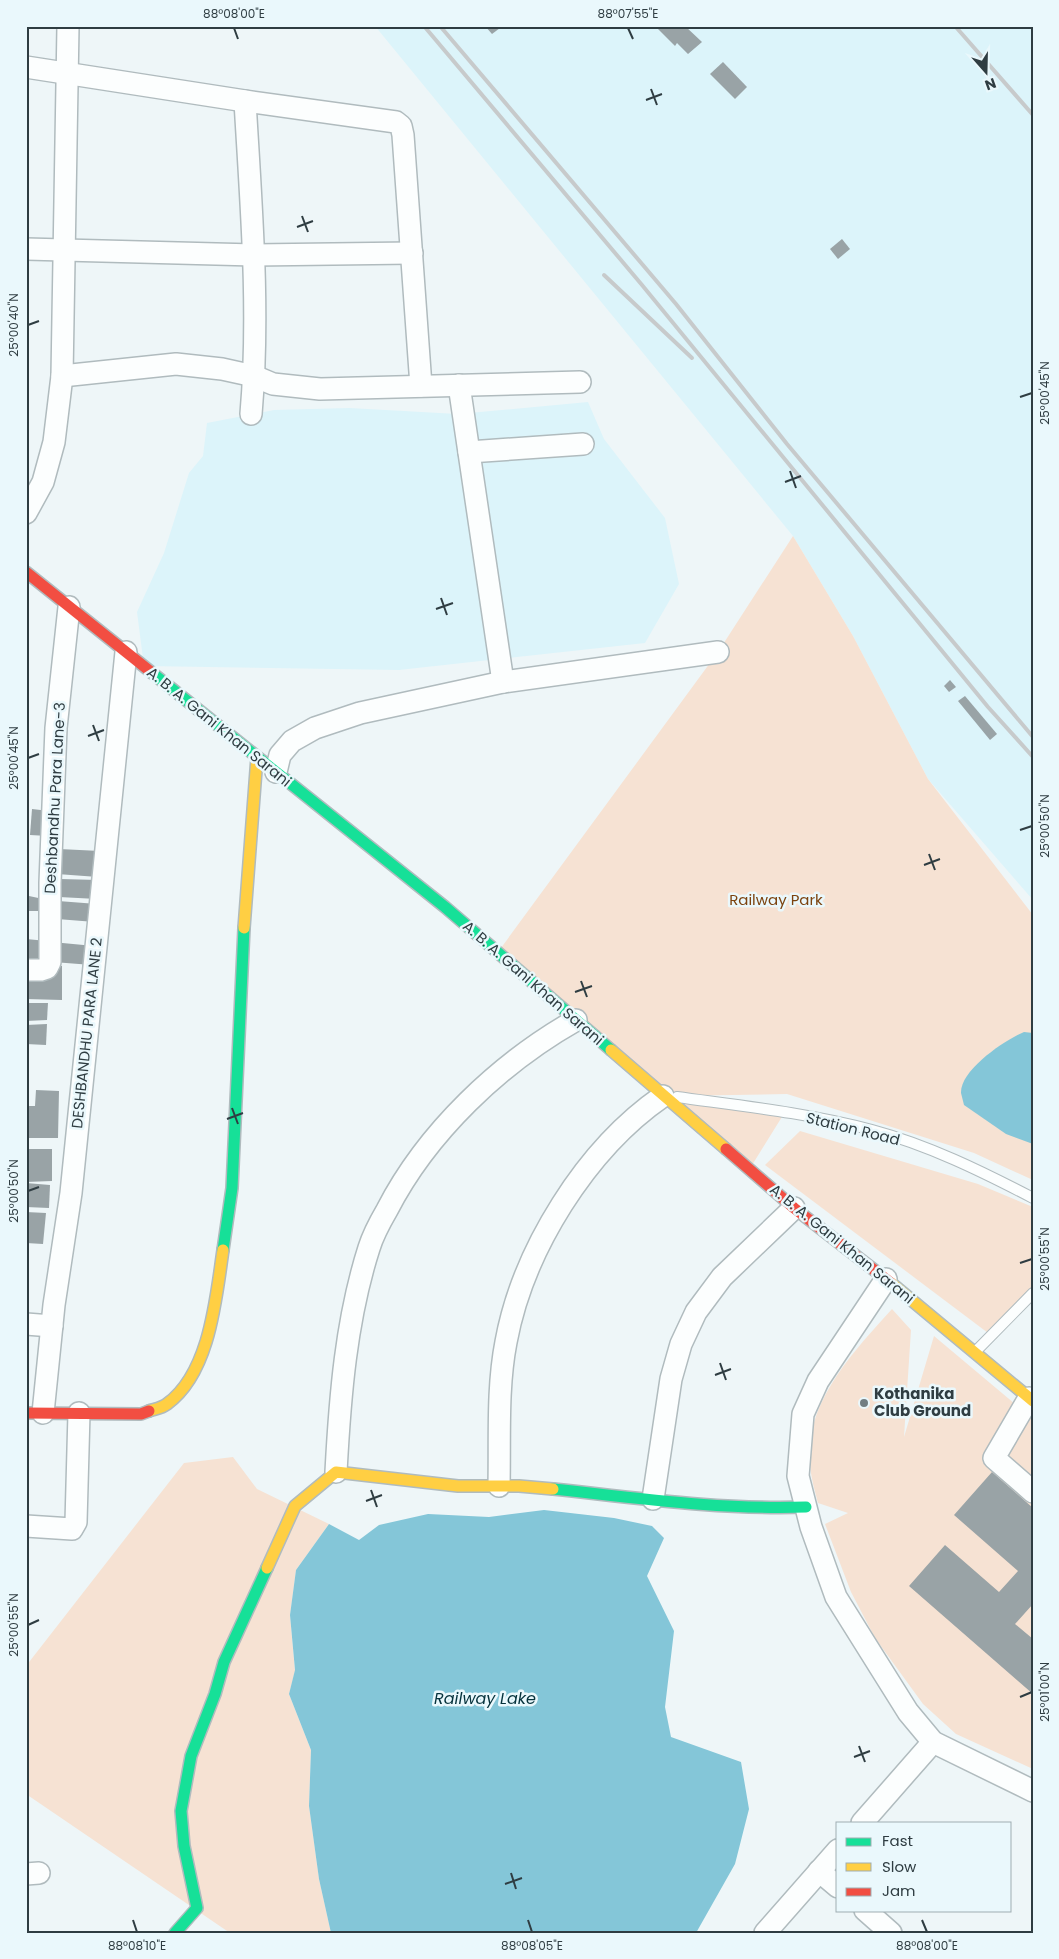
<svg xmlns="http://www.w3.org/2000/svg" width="1059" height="1959" font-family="Poppins,sans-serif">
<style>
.built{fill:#dcf4fa}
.green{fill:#f6e2d3}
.water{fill:#84c6d8}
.building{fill:#99a3a6}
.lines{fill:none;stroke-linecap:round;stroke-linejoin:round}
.lane-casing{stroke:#b0bbbe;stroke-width:12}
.street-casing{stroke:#b0bbbe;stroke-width:24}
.fast-casing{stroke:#b0bbbe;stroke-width:14}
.slow-casing{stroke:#b0bbbe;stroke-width:14}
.jam-casing{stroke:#b0bbbe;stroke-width:14}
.lane{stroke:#fcfefe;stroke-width:10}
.street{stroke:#fcfefe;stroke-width:21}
.fast{stroke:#16e098;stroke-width:11}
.slow{stroke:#ffcf43;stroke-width:11}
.jam{stroke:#f24e42;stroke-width:11}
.rail{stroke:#c7cacb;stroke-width:4}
.ticks{fill:none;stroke:#2f3d42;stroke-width:2}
.poi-dot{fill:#727e82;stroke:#eaf8fc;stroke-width:2}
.labels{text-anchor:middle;stroke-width:5;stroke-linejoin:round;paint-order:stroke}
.street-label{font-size:15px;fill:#2f3d42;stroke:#eaf8fc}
.park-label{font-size:15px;fill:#7c430f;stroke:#eaf8fc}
.poi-label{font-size:15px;font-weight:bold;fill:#2f3d42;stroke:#eaf8fc;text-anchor:start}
.water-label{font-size:16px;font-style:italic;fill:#05323c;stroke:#eaf8fc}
.neatline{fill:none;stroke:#2f3d42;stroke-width:2}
.ticks-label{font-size:12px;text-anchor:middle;fill:#2f3d42}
</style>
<rect width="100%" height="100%" fill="#eef6f8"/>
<!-- built -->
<g class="built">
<polygon points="375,26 1033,26 1033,900 928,779 853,636 793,536"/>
<polygon points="588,402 604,439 665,518 679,584 645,643 399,670 144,666 137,612 164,553 189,473 203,456 207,423 274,410 349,408 458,414"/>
</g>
<!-- green -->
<g class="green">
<polygon points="793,536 853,636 928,779 1033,915 1033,1180 974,1153 787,1094 668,1096 785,1112 749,1170 498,952 718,652"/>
<polygon points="800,1131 978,1184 1033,1207 1033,1291 996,1339 765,1165"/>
<path d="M892,1309L911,1330L904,1437L934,1336L1033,1419V1769L956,1734L923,1704L875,1638L851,1592L825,1524L848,1513L818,1503C815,1491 811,1478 810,1465C803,1404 854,1351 892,1309Z"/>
<polygon points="233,1457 257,1489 329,1524 296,1570 290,1615 295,1671 289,1694 311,1750 309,1806 319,1879 331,1933 230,1933 26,1794 26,1666 184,1463"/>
</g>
<!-- water -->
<g class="water">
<path d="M1024,1032L1033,1033V1144L1006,1134L964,1105C963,1101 962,1097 961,1093C960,1070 1005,1040 1024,1032Z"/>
<polygon points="544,1510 614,1518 652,1526 664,1538 647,1576 674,1631 665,1707 671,1737 741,1762 749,1809 735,1864 696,1933 331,1933 319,1879 309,1806 311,1750 289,1694 295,1670 290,1615 296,1570 329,1524 359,1540 379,1525 428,1514 489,1517"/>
</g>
<!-- building -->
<g class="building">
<polygon points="485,26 499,26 500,28 492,34"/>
<polygon points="655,26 685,26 702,42 688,54 677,43 675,46"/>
<polygon points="723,62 747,87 735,99 710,74"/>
<polygon points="842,239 850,249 838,259 830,249"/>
<polygon points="950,680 956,687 949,692 944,686"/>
<polygon points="965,696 997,734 990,740 958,701"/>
<polygon points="26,808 29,809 29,832 26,832"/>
<polygon points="32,809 49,811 48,836 30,835"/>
<polygon points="59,849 100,851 98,877 57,874"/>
<polygon points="60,879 98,880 97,899 59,897"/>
<polygon points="29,896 43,899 41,911 28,911"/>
<polygon points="58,901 97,904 95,922 57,919"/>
<polygon points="26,939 47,941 46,962 27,960"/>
<polygon points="52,942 94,946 92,965 53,962"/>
<polygon points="54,965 62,966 62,1000 26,999 26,973 54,975"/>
<polygon points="26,1003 48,1003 47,1020 26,1021"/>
<polygon points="47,1024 46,1045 26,1044 26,1025"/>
<polygon points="36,1090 59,1091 58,1138 26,1138 26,1106 35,1106"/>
<polygon points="26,1149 52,1149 52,1181 26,1182"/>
<polygon points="26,1183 50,1185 49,1208 26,1207"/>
<polygon points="26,1212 46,1213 43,1244 26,1243"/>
<polygon points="992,1472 1033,1508 1033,1604 1015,1624 1033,1639 1033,1694 909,1586 945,1545 999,1592 1018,1571 954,1515"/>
</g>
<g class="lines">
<defs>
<g id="lane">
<path d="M677,1097C742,1106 808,1113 872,1130C928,1145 981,1171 1033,1198"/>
<polyline points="976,1351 1033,1293"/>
</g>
<g id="street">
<polyline points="26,67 245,101 396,122 401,126 403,135 421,386"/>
<path d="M245,101C251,205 260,310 251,414"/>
<polyline points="26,249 254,255 412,253"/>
<polyline points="62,376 176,364 222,369 254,376 273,384 320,389 580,382"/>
<polyline points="459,385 503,682"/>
<polyline points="469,452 583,444"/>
<polyline points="26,513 43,482 54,442 62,376 68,26"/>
<polyline points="276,772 280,755 292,741 315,728 360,713 503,682 718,652"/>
<polyline points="26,970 41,970 47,968 50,962 50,883 56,728 69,607"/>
<polyline points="886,1279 818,1381 803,1414 798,1476 811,1527 836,1597 908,1712 933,1742 1033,1791"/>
<polyline points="26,1324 52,1326"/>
<polyline points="1029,1398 994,1458 1033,1492"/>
<polyline points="43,1413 54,1305 71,1193 126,652"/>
<path d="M336,1472C340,1396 346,1320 369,1248C373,1235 380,1222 387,1210C427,1132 500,1063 576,1020"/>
<path d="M499,1486C500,1438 497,1388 506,1342C523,1250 586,1149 663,1096"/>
<polyline points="653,1499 671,1379 681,1344 696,1312 722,1277 794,1208"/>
<polyline points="26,1526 72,1529 76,1522 79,1413"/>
<polyline points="862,1823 933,1742"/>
<polyline points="819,1871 838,1887"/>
<polyline points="26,1874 39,1873"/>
<polyline points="865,1910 891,1933"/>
<polyline points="765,1933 838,1850"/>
</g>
<g id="fast">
<polyline points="151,672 445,907 611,1050"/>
<polyline points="223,1250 232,1188 244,928"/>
<path d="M553,1489C637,1498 722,1510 806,1507"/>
<polyline points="175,1933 197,1908 184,1846 181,1811 191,1756 215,1694 224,1662 267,1568"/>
</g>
<g id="slow">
<polyline points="244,928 257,757"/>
<polyline points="611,1050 726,1149"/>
<polyline points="891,1283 1033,1401"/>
<path d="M149,1411C155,1409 162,1408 167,1404C210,1373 216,1298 223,1250"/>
<polyline points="267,1568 295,1506 336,1472 458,1486 519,1486 553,1489"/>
</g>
<g id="jam">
<polyline points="26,572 151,672"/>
<polyline points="726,1149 794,1208 891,1283"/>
<polyline points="26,1413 141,1414 149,1411"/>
</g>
</defs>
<!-- lane casing -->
<use href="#lane" class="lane-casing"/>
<!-- street casing -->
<use href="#street" class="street-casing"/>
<!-- fast casing -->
<use href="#fast" class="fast-casing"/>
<!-- slow casing -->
<use href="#slow" class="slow-casing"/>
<!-- jam casing -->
<use href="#jam" class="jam-casing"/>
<!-- lane -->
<use href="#lane" class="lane"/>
<!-- street -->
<use href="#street" class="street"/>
<!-- fast -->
<use href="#fast" class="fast"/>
<!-- slow -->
<use href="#slow" class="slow"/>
<!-- jam -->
<use href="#jam" class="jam"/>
<!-- rail -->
<g class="rail">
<polyline points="424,26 642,285 988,707 1033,757"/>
<polyline points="440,26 676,304 787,444 1033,737"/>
<polyline points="955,26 1033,115"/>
<polyline points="604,275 692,358"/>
</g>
</g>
<!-- ticks -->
<path class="ticks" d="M234,28L238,39M628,28L633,39M651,89L657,105M646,100L662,94M302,216L308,232M297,227L313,221M28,325L39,321M1020,397L1032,393M790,471L796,488M785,482L801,476M441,598L447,615M436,609L453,603M93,725L99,741M88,736L104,730M28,758L39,754M1020,830L1032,826M929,854L935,870M924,865L940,859M581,981L587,997M575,992L592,986M232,1108L238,1124M227,1119L243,1113M28,1191L39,1187M1020,1263L1032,1259M720,1363L726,1380M715,1375L731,1369M371,1490L377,1507M366,1501L382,1495M28,1625L39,1620M1020,1697L1032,1692M859,1746L865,1762M854,1757L870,1751M511,1873L516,1889M505,1884L522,1878M133,1920L137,1932M528,1920L532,1932M922,1920L927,1932"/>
<!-- markers -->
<circle class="poi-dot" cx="864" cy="1403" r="5"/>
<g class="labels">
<!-- street labels -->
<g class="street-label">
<text transform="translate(219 727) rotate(39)" y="5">A. B. A. Gani Khan Sarani</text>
<text transform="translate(55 798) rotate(-87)" y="5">Deshbandhu Para Lane-3</text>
<text transform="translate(533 983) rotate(41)" y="5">A. B. A. Gani Khan Sarani</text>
<text transform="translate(87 1033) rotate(-84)" y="5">DESHBANDHU PARA LANE 2</text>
<text transform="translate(853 1129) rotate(14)" y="5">Station Road</text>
<text transform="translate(842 1244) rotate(39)" y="5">A. B. A. Gani Khan Sarani</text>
</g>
<!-- park labels -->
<g class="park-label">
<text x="776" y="905">Railway Park</text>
</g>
<!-- poi labels -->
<g class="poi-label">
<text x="874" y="1399">Kothanika<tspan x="874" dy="17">Club Ground</tspan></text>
</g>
<!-- water labels -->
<g class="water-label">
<text x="485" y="1704">Railway Lake</text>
</g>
</g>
<!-- border -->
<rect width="1059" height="1959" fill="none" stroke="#eaf8fc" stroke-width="55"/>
<!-- legend -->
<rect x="836" y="1822" width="175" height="90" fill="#eaf8fc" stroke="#9fadb2"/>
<rect x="846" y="1838" width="25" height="8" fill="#16e098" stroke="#9fadb2"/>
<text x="882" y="1846" font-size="15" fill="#2f3d42">Fast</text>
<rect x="846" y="1863" width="25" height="8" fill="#ffcf43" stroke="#9fadb2"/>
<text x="882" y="1872" font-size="15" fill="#2f3d42">Slow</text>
<rect x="846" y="1888" width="25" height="8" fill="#f24e42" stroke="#9fadb2"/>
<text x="882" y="1896" font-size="15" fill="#2f3d42">Jam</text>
<!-- north arrow -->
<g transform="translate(986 72) rotate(160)" stroke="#eaf8fc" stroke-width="4" paint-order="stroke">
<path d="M0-4L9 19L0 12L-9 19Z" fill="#2f3d42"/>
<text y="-8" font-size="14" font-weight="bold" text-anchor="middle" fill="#2f3d42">N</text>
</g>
<rect x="28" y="28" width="1004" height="1904" class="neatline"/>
<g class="ticks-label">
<text x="234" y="18">88°08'00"E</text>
<text x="628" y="18">88°07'55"E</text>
<text transform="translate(14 325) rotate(-90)" y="4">25°00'40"N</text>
<text transform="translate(1045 393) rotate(-90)" y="4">25°00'45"N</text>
<text transform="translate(14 758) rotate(-90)" y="4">25°00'45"N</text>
<text transform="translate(1045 826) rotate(-90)" y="4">25°00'50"N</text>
<text transform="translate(14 1191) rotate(-90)" y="4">25°00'50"N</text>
<text transform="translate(1045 1259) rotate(-90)" y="4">25°00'55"N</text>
<text transform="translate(14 1625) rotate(-90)" y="4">25°00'55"N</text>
<text transform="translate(1045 1692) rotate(-90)" y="4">25°01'00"N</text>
<text x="137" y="1950">88°08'10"E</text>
<text x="532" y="1950">88°08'05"E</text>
<text x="927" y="1950">88°08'00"E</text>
</g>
</svg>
